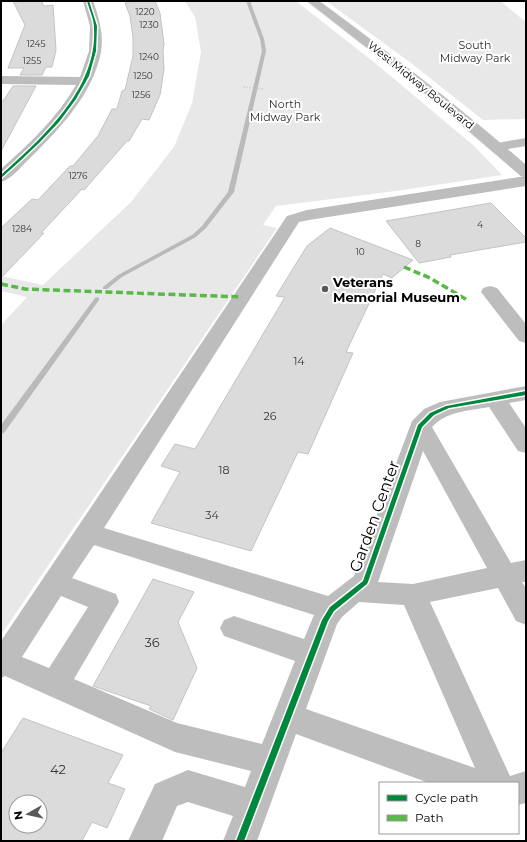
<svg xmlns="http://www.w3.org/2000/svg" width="527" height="842" font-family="Montserrat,sans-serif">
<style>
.green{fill:#e8e8e8}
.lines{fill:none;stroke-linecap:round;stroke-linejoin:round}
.stream{fill:#bababa;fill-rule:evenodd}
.building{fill:#dbdbdb;stroke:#c3c3c3;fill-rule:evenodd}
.major-casing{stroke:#dbdbdb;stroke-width:1}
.path{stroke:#c2c2c2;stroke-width:1.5;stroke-dasharray:0.5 1;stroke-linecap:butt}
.minor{fill:#bdbdbd;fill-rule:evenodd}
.major{fill:#bdbdbd;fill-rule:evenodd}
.quiet{stroke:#58b947;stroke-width:3.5;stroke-dasharray:7 3.5;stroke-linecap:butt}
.cycleway-casing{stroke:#fff;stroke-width:3}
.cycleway{fill:#00873e;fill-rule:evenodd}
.poi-dot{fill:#595959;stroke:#fff;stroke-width:1.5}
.labels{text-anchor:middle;stroke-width:4;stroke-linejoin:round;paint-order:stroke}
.far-number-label{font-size:9px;fill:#373737}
.far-park-label{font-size:11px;fill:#2c2c2c;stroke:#fff}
.far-street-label{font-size:11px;fill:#000;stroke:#fff}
.number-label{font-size:11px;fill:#373737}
.poi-label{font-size:13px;font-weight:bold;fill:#000;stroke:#fff;text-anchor:start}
.near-number-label{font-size:13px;fill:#373737}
.near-street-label{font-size:16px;fill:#000;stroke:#fff}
</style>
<rect width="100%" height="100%" fill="#fff"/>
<!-- green -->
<g class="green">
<polygon points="185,1 296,1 375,63 473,145 502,175 396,191 276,206 263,225 277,228 1,635 1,325 27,297 1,291 1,276 43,285 131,202 174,147 192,103 201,52 195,17"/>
<polygon points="326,1 500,1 526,22 526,119 483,120 411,63"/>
</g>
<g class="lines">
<!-- stream -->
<g class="stream">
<polygon points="246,1 250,1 264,39 266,51 234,192 206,228 196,237 122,277 107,289 103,289 103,287 118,275 192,235 202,226 228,192 262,51 260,39"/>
<polygon points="97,297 99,298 99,300 4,433 1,434 1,425 95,298"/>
</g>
</g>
<!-- building -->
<g class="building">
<polygon points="13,1 41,1 44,6 53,5 56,50 52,67 46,67 42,75 20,75 24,68 8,68 25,25"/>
<polygon points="128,1 155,1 160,13 164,44 163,51 164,69 160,95 149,120 142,119 129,141 127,141 84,190 82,189 41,233 44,233 1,278 1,228 32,199 38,200 70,166 73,166 98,136 112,109 117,109 122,91 125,90 133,56 133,37 130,16 125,3 128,3"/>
<polygon points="13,86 36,86 1,151 1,104"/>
<polygon points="491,203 526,238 526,242 450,255 451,257 419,263 386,221"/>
<polygon points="330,228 413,260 392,278 383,274 346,352 353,353 308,454 298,452 251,551 151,523 180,472 161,466 175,444 195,449 285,297 276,296 307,246"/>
<polygon points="153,579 194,592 178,622 197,668 173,720 149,709 151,706 93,686"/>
<path d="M23,718L123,755L108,783L125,789L107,828L92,822L82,841H1V753ZM16,802H40V826H16Z"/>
</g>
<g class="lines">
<defs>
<path id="major" d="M307,1H319C390,53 459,107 526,165V178L521,176L417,87Z"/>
</defs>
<!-- major casing -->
<use href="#major" class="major-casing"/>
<!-- path -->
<polyline class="path" points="243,87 264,89"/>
<!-- minor -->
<g class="minor">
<path d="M83,1H93C99,18 104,34 101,52C93,95 57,132 27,161C20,168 11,179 1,182V169C29,144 57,118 76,85L1,84V76L80,77L89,51L90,26Z"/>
<polygon points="526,138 526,146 496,151 491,150 489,147 491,144"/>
<path d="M526,176V186L309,220L299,222L104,528L328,596L354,576L412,421L424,409L440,402L526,386V400L509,403L526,428V453L518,451L489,407C468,411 447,411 432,427L511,563L526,560V582H522L526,588V625L516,621L498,588L430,602L510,776L526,771V803L518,805V783H429L296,734L257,841H223L233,816L188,802L177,806L162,841H128L155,784L188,770L245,787L251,771L175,752L5,676L1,678V641L287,216L307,210ZM423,451L487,568L413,584L378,582ZM94,545L314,615L304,639L234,616L224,620L220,628L224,636L295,661L262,744L177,723L74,679L119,602L116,594L72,578ZM61,596L88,607L49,668L22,657ZM359,602L404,605L475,768L306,709L337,624L342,617Z"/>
<polygon points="490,286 497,288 526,324 526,343 519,341 481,292 483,288"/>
</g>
<!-- major -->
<use href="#major" class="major"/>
<!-- quiet -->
<g class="quiet">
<polyline points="404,267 430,278 469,301"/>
<polyline points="1,284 25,289 242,297"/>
</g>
<defs>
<g id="cycleway">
<path d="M87,1H89L97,26L96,51L89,76L76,99L59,122L40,142L20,161L1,178V175C42,138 98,89 94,28C94,19 89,9 87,1Z"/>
<polygon points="526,391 526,395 449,408 434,415 422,427 368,582 367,584 334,611 328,621 244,841 236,841 322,620 330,607 363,581 418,425 430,413 446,406"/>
</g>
</defs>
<!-- cycleway casing -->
<use href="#cycleway" class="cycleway-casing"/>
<!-- cycleway -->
<use href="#cycleway" class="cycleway"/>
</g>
<!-- markers -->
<circle class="poi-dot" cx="325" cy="289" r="4"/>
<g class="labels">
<!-- far-number labels -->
<g class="far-number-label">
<text x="145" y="15">1220</text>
<text x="149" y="28">1230</text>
<text x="36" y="47">1245</text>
<text x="149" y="60">1240</text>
<text x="32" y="64">1255</text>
<text x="143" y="79">1250</text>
<text x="141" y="98">1256</text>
<text x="78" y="179">1276</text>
<text x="480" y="228">4</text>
<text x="22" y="232">1284</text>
<text x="418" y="247">8</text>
<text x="360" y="255">10</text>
</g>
<!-- far-park labels -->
<g class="far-park-label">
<text x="475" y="49">South<tspan x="475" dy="13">Midway Park</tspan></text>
<text x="285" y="108">North<tspan x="285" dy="13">Midway Park</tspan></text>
</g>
<!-- far-street labels -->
<g class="far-street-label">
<text transform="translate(421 85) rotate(39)" y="4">West Midway Boulevard</text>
</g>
<!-- number labels -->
<g class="number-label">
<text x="299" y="365">14</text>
<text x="270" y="420">26</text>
<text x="224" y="474">18</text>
<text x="212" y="519">34</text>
</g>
<!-- poi labels -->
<g class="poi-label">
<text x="333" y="287">Veterans<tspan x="333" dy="15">Memorial Museum</tspan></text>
</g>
<!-- near-number labels -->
<g class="near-number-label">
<text x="152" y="647">36</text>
<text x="58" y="774">42</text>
</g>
<!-- near-street labels -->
<g class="near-street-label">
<text transform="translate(374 516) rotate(-70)" y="6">Garden Center</text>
</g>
</g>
<!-- border -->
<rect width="527" height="842" fill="none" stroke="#000000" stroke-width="4"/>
<!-- legend -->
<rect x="379" y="782" width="140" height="52" fill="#ffffff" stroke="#999999"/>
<rect x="387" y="795" width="20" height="6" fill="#00873e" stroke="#999999"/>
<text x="415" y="802" font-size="12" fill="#000000">Cycle path</text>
<rect x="387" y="815" width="20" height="6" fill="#58b947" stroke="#999999"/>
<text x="415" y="822" font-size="12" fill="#000000">Path</text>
<!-- north arrow -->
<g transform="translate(28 814) rotate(262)"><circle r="19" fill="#ffffff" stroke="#999999"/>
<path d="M0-3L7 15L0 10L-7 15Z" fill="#595959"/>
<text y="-6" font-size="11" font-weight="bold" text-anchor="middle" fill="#000000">N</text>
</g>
</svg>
